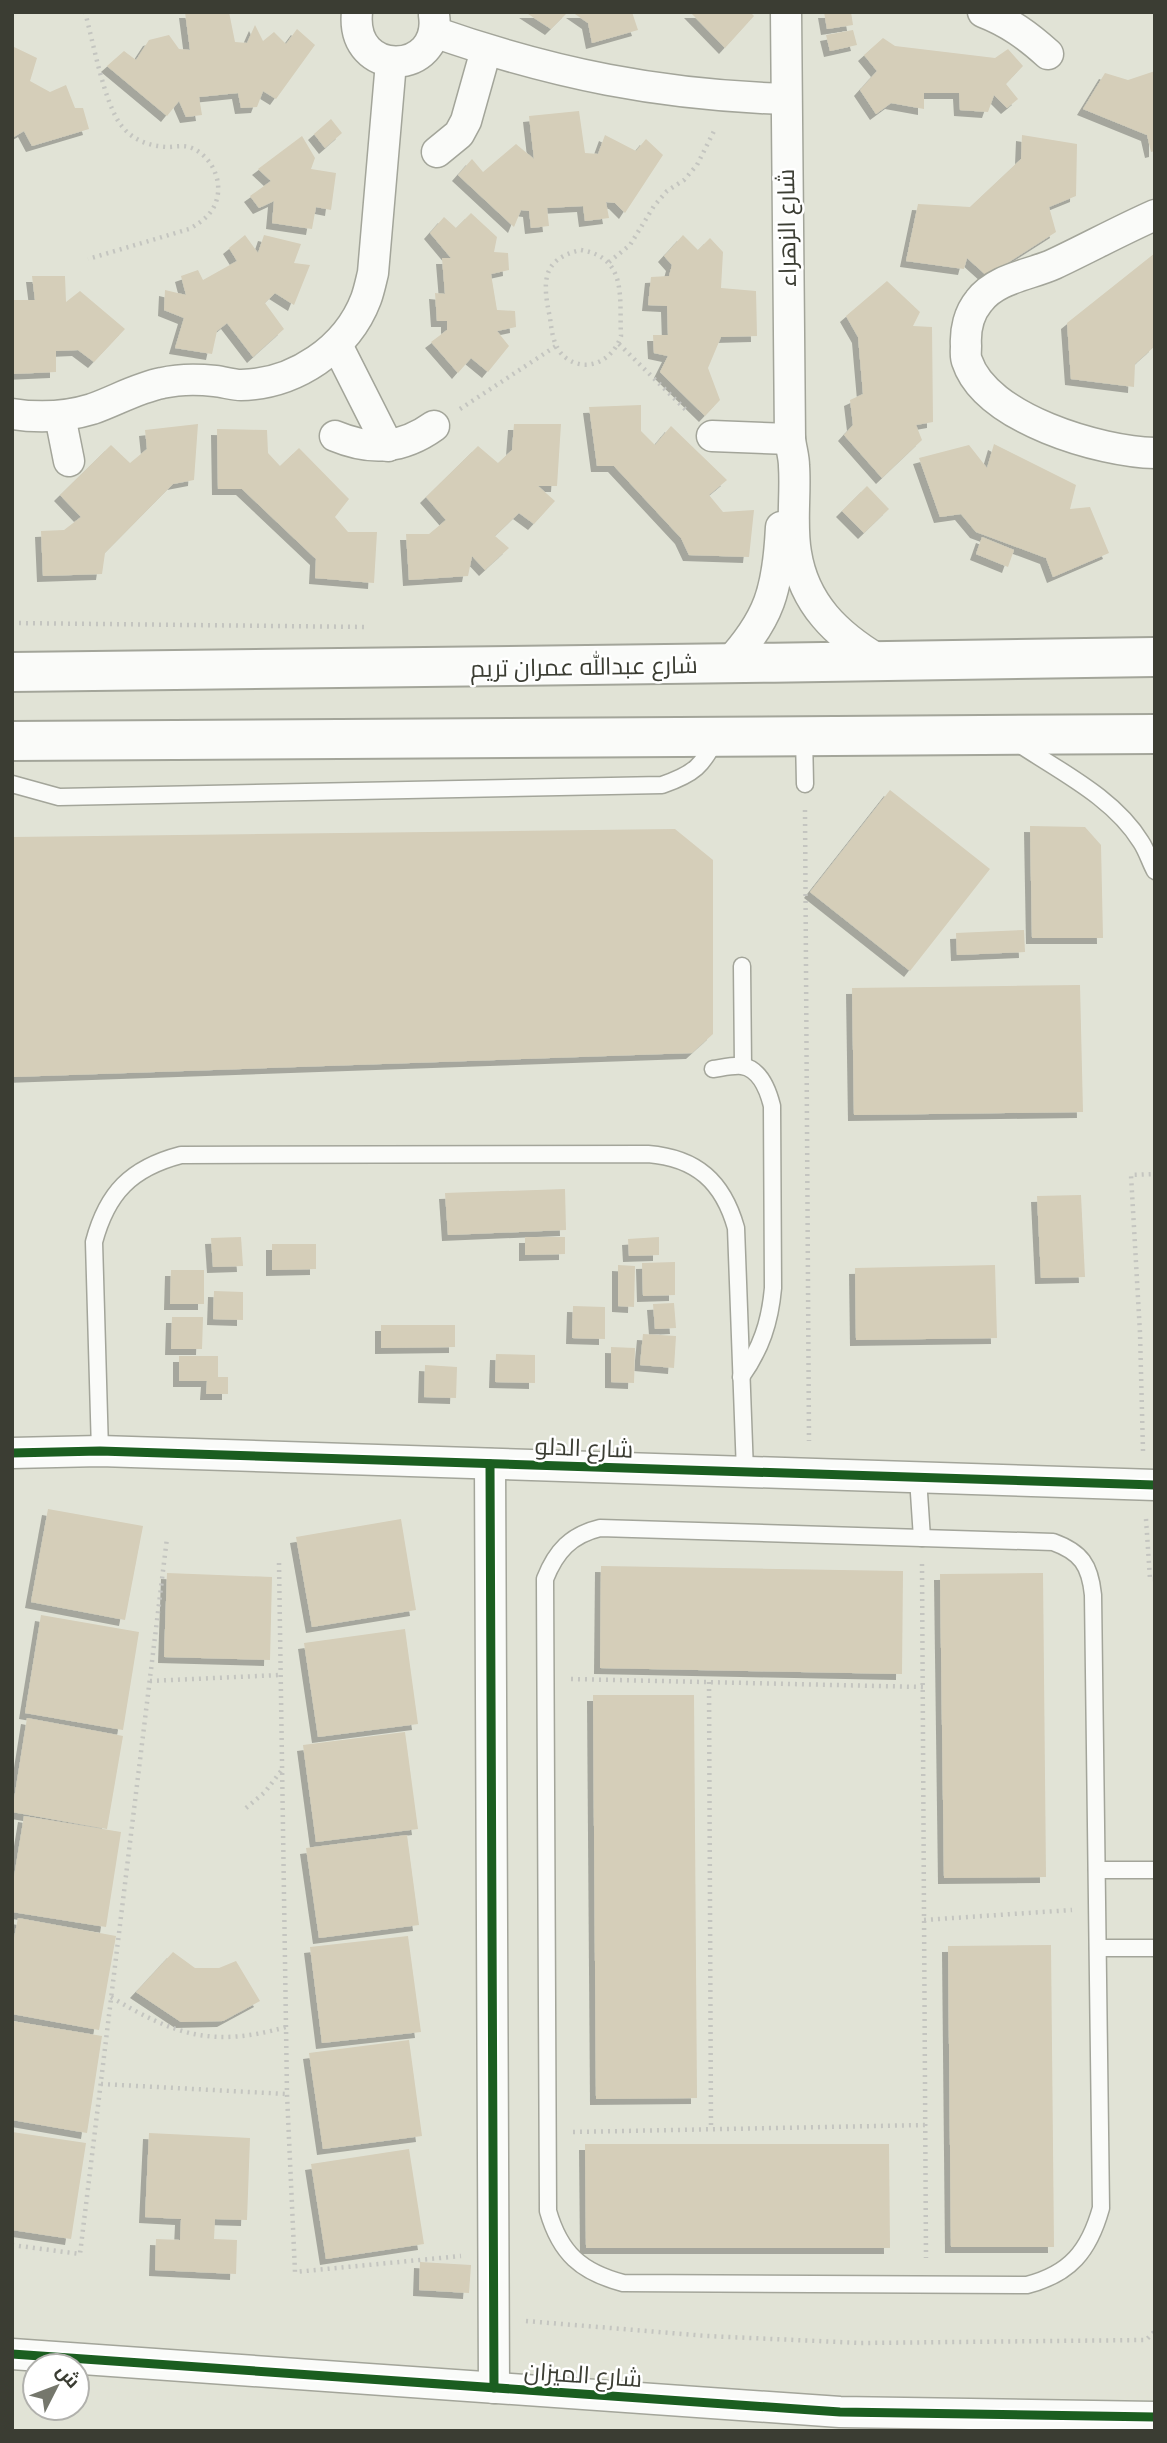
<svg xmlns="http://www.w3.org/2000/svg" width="1167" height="2443" font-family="'Public Sans',Cairo,sans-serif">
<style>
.building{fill:#d5ceb9;filter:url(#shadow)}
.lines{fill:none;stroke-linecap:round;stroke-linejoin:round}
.service-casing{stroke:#a3a59a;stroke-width:19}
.minor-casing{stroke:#a3a59a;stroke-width:33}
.secondary-casing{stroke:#a3a59a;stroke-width:42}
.path{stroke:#c4c5c0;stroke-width:4.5;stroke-dasharray:2 5;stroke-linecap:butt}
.service{stroke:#fafbf9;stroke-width:16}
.minor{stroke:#fafbf9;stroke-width:30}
.secondary{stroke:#fafbf9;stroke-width:38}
.cycleway-casing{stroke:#fff;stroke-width:13}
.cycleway{stroke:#1b5e20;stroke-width:9}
.labels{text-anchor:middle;stroke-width:5;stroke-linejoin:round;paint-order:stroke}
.street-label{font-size:24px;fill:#3b3d33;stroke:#fff}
</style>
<defs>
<filter id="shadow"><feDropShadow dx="-6" dy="6" stdDeviation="0" flood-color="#0004"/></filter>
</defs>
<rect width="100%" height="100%" fill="#e1e3d6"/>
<!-- building -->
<g class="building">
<polygon points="185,12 229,12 235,42 247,43 255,25 263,41 274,32 286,44 297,29 315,45 276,99 263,91 257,107 241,108 238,93 199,97 202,115 186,117 179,101 167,116 107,66 124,51 136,60 149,40 169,35 179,49 190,50"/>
<polygon points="525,12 568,12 551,29"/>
<polygon points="572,12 632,12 638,30 592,43 588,23"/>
<polygon points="690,12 750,12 754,16 725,48"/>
<polygon points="824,12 851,12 853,25 827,29"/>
<polygon points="853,30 857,45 830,51 826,35"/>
<polygon points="883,38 895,46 995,58 1008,49 1023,66 1006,84 1018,99 1007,108 994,95 988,112 960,110 959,93 924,93 924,109 891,103 876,114 860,90 877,71 864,55"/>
<polygon points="12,46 37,58 30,81 50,92 66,85 75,108 83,108 89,129 32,146 24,131 12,138"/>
<polygon points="1155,71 1155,151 1151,152 1147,135 1083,109 1105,73 1128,80"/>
<polygon points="579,111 585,153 598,154 605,135 636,151 646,139 663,155 625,213 615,203 606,202 609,218 585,221 583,206 547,208 549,226 531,228 529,211 521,210 514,227 458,175 472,159 483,172 516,144 534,159 529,116"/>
<polygon points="331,119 342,133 325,148 314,134"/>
<polygon points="1022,135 1077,144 1076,196 1049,207 1056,232 987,276 967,258 964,269 906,261 918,204 970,207 1021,159"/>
<polygon points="302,136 315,158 311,169 336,173 331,210 316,207 312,229 272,223 274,201 259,208 250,196 271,181 258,169"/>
<polygon points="471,213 497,237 494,252 508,253 509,270 491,274 497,310 515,311 516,327 497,331 509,346 488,372 471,358 458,373 431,342 447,330 447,321 437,321 435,293 445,294 442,258 451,258 430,233 444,217 456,228"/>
<polygon points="245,235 258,253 264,235 301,244 294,263 310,265 294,305 275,293 265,303 284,329 253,357 227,323 217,331 212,354 175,348 184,318 164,310 165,290 186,295 181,276 198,270 203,280 237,261 229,248"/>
<polygon points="683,235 698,250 710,238 723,252 721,288 756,291 757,336 721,337 708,368 720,400 705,416 660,372 668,356 654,353 653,335 668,335 667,306 648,305 651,277 669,276 672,265 664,256"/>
<polygon points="1155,253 1155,346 1135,364 1134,387 1071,379 1067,323"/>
<polygon points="32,276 65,276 66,302 80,291 125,329 94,362 78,350 56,351 56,372 12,374 12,300 35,300"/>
<polygon points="887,281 920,312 913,326 932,327 933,422 916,425 922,440 882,478 844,435 853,425 850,400 863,394 858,337 846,316"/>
<polygon points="641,405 641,431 655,445 671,426 727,480 709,495 723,512 754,510 749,557 689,555 681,538 614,466 597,466 589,407"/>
<polygon points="198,424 194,480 173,484 105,553 102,574 43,576 41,531 64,530 81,517 60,495 111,445 130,463 147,449 145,430"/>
<polygon points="514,424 561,424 557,486 538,486 555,501 534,524 519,513 495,536 509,548 485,570 472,556 468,576 409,580 406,534 429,534 446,520 426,497 478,446 498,463 512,450"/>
<polygon points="217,429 267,430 268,453 280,466 299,448 349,499 335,517 348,532 377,532 374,583 315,578 316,559 242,489 218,489"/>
<polygon points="994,444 1076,485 1070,509 1090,507 1109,553 1053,577 1046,558 976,532 961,514 940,517 919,458 969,445 987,468"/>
<polygon points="867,486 889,509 864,533 842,511"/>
<polygon points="982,537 1014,550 1008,567 976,554"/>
<polygon points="890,790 990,869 910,971 810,892"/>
<polygon points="1030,826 1085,827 1101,845 1103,938 1032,938"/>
<polygon points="675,829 713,860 713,1034 692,1053 12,1077 12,837"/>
<polygon points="1024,930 1025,952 957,955 956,933"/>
<polygon points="1080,985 1083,1112 854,1115 852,988"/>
<polygon points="565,1189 566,1230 448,1235 445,1193"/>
<polygon points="1081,1195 1085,1277 1041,1278 1037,1196"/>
<polygon points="241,1237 243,1266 213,1267 211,1238"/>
<polygon points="525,1237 565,1237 565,1254 525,1255"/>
<polygon points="659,1237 659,1255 629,1256 628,1239"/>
<polygon points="272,1244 316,1244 316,1269 272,1270"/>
<polygon points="675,1262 675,1295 643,1296 642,1263"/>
<polygon points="618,1265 635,1266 634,1307 618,1306"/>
<polygon points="995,1265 997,1338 856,1340 855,1268"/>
<polygon points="171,1270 204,1270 204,1304 170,1304"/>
<polygon points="214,1291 243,1292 243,1320 213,1319"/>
<polygon points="674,1303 676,1328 655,1329 653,1304"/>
<polygon points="573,1306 605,1307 605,1339 572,1338"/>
<polygon points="172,1317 203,1317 202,1349 171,1349"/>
<polygon points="381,1325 455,1325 455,1347 381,1348"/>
<polygon points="643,1334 676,1336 674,1368 640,1365"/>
<polygon points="611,1347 635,1348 634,1383 611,1382"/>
<polygon points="496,1354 535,1355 535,1383 495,1382"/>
<polygon points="179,1356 218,1356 218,1377 228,1377 228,1394 206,1394 207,1381 179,1381"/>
<polygon points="425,1365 457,1367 456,1398 424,1397"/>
<polygon points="48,1509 143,1526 125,1620 31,1602"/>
<polygon points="401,1519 416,1610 312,1627 296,1537"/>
<polygon points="601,1566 903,1571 902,1674 600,1668"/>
<polygon points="167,1573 272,1577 270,1660 164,1657"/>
<polygon points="1043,1573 1046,1877 944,1878 940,1574"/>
<polygon points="41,1615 139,1632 123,1730 25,1713"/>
<polygon points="405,1629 418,1724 318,1737 304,1643"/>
<polygon points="593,1695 694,1695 697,2098 596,2099"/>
<polygon points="27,1718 123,1736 107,1829 12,1812"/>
<polygon points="405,1732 418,1829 316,1842 303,1745"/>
<polygon points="24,1816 121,1832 106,1927 12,1912 12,1889"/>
<polygon points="407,1835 419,1925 319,1938 306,1848"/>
<polygon points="18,1918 116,1936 99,2030 12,2014 12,1948"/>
<polygon points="408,1936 421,2032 322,2043 310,1947"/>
<polygon points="1051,1945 1054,2247 951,2247 948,1946"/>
<polygon points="173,1952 195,1968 219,1968 236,1961 260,2001 223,2021 181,2022 136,1992"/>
<polygon points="12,2021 102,2036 87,2133 12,2120"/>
<polygon points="409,2040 422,2136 323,2149 309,2053"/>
<polygon points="12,2132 86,2143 71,2239 12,2230"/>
<polygon points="149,2133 250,2138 247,2220 215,2219 214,2239 237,2240 236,2274 155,2270 156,2239 180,2240 181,2219 145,2217"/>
<polygon points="585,2144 889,2144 890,2248 586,2248"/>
<polygon points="409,2149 424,2244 326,2259 311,2164"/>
<polygon points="420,2262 471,2265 469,2293 419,2290"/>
</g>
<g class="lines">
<defs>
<g id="service">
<polyline points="804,735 805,784"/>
<path d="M1019,744C1061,772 1114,798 1141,842C1147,851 1150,862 1155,871"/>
<path d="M12,784L59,797L662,785C694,774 703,766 717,736"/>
<polyline points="742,966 743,1066"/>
<path d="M713,1069C721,1068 733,1065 742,1066C760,1069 768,1090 772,1106L773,1288C770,1322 761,1349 741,1377"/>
<path d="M100,1451L94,1242C107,1193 131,1168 181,1155L648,1154C697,1158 723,1182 736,1228L745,1472"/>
<polyline points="918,1478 922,1538"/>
<path d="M600,1528L1053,1542C1081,1552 1090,1565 1093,1595L1101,2208C1089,2251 1070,2274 1027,2285L623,2283C581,2272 560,2253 548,2211L545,1579C556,1551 571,1535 600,1528Z"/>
<polyline points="1097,1870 1155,1870"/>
<polyline points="1098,1948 1155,1948"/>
</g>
<g id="minor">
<path d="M357,12C350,80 443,75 434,15"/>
<path d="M786,12L790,439C791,448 794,457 794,466C796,494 791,525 796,553C804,604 837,635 879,660"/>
<path d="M983,12C1009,22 1028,36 1048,54"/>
<path d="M434,32C554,74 660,95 786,99"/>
<polyline points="437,152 459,134 466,121 486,50"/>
<path d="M1155,215C1121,230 1088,248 1054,264C1030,275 996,278 979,301C969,313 965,330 966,346C966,350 965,357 967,361C986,419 1101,452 1155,453"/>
<polyline points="337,345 388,446"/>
<path d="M12,414C38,418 66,417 92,409C115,401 137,388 162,383C179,379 198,379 215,381C224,382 233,385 241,385C295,384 347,349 366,299C369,291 371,281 373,273L391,62"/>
<polyline points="60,416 69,461"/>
<path d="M335,436C371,451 402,449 434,426"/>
<polyline points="712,436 790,439"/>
<path d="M727,665C770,619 778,589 781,527"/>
<polyline points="12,1453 100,1451 1155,1485"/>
<polyline points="490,1464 494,2388"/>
<polyline points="12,2354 840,2412 1155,2417"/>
</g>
<g id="secondary">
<path d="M12,672C393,670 774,662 1155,657"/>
<polyline points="12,741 1155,734"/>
</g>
</defs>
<!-- service casing -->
<use href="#service" class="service-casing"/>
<!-- minor casing -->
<use href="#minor" class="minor-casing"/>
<!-- secondary casing -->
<use href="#secondary" class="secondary-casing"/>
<!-- path -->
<g class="path">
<path d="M85,12C93,41 104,103 121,125C132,140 149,146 167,147C174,147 182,145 189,147C208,153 220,174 218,193C216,211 204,221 189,229L88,259"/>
<path d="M581,250C628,258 619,298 621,336C614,359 588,374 566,358C553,348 552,332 550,318C543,284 540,259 581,250Z"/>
<polyline points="609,262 630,245 654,206 667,191 684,180 697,165 715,129"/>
<polyline points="619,344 688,412"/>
<polyline points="460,409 556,346"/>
<polyline points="12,623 368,627"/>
<polyline points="805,810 809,1441"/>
<polyline points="1143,1451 1140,1333 1131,1175 1155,1174"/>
<polyline points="1146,1519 1150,1579 1155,1579"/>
<polyline points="279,1563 287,2094 295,2272 461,2256"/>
<polyline points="922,1564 926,2258"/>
<polyline points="571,1679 923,1687"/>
<polyline points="150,1681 280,1675"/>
<polyline points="709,1682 711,2129"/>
<polyline points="246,1808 265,1792 281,1771"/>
<polyline points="924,1920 1072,1910"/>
<path d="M111,1997C175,2035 212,2048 286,2027"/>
<polyline points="101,2084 287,2094"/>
<polyline points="573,2132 926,2125"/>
<polyline points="12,2245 80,2254 167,1538"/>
<polyline points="526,2321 707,2336 861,2343 1146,2340 1155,2331"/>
</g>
<!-- service -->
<use href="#service" class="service"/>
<!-- minor -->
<use href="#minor" class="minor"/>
<!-- secondary -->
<use href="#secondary" class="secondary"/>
<defs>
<g id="cycleway">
<polyline points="12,1453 100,1451 1155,1485"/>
<polyline points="490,1464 494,2388"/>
<polyline points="12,2354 840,2412 1155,2417"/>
</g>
</defs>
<!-- cycleway casing -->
<use href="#cycleway" class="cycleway-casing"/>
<!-- cycleway -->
<use href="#cycleway" class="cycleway"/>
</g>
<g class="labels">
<!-- street labels -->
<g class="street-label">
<text transform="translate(787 228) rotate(-91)" y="8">شارع الزهراء</text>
<text transform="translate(584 667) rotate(-1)" y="8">شارع عبدالله عمران تريم</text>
<text transform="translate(584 1448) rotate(2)" y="8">شارع الدلو</text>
<text transform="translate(583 2375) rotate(4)" y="8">شارع الميزان</text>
</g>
</g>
<!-- border -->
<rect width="1167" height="2443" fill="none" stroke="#3b3d33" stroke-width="28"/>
<!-- north arrow -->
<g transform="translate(56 2387) rotate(48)"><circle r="33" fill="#ffffff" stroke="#b1b1ad" stroke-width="2"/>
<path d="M0-5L12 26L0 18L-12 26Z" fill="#75776c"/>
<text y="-10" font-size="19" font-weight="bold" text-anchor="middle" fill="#3b3d33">ش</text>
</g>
</svg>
